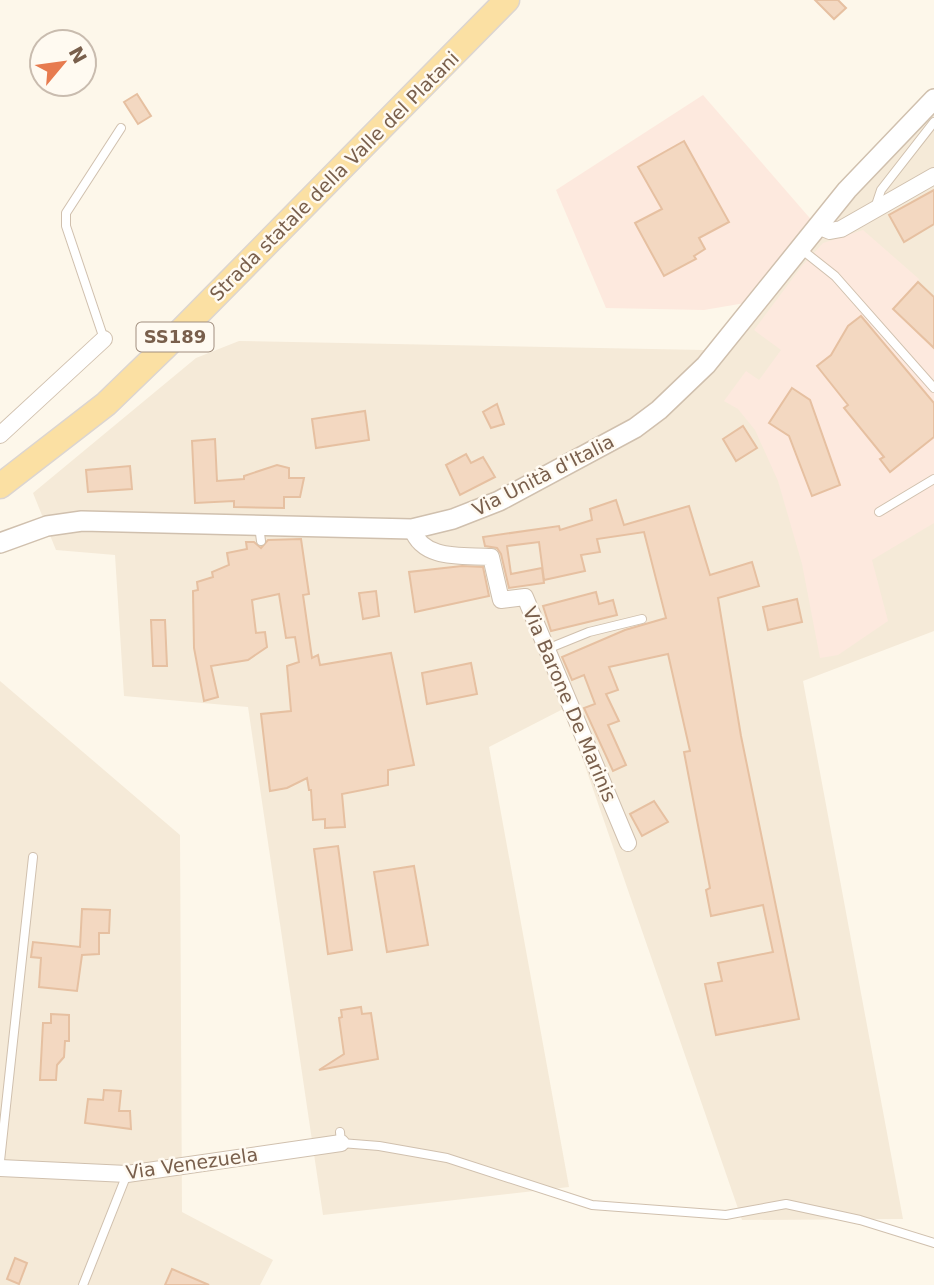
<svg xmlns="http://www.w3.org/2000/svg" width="934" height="1285" font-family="'DejaVu Sans',sans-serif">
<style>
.residential{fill:#f5ead8}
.commercial{fill:#fde9de}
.building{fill:#f3d8c1;stroke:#e6c0a1;stroke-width:2}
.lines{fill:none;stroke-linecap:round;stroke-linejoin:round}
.service-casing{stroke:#d0c0ae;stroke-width:10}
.minor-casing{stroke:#d0c0ae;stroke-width:18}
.tertiary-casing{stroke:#d0c0ae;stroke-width:22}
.primary-casing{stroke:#dcd5d0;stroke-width:27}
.service{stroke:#fff;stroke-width:8}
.minor{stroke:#fff;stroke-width:16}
.tertiary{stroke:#fff;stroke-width:19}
.primary{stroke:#fbe0a3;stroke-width:24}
.labels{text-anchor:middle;stroke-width:5;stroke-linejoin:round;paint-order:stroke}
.shield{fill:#fffaf1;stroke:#a18e7e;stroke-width:2}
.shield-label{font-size:18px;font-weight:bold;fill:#795f4c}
.street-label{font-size:19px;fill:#795f4c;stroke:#fffaf1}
</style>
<rect width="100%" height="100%" fill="#fdf7ea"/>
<!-- residential -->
<g class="residential">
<polygon points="934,101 934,631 803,681 903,1219 742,1220 565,708 489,747 569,1187 323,1215 248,707 124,696 115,555 56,550 33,493 196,358 239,341 704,350 821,231"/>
<polygon points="0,681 180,835 182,1212 273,1260 260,1285 0,1285"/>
</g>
<!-- commercial -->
<g class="commercial">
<polygon points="703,95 821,231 751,302 704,310 606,308 556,190"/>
<polygon points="863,230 919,279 918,283 934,297 934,523 872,560 888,621 838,655 820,658 802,564 778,481 755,430 738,409 724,401 746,371 759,380 781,350 754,330 802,266 823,243"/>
</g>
<!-- building -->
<g class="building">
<polygon points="815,0 838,0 846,8 834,19"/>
<polygon points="137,94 151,116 138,124 124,102"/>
<polygon points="684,141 729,222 699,238 705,249 694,256 696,259 664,276 635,223 662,209 638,167"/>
<polygon points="934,190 934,224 904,242 889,215"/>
<polygon points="918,282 934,297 934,348 893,309"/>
<polygon points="861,316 934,403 934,437 890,472 880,459 884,457 844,408 848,405 817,366 831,355 848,326"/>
<polygon points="792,388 810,400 840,485 812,496 789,436 769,423"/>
<polygon points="497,404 504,424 491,428 483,412"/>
<polygon points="365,411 369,440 316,448 312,419"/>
<polygon points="743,426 757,448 736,461 723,439"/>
<polygon points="215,439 217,481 244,479 244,476 277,465 289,468 289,478 304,478 300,497 284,497 284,508 234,507 234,501 195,503 192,441"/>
<polygon points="466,454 471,463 483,457 495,477 460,495 446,465"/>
<polygon points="130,466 132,489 88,492 86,470"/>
<polygon points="616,500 624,525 689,506 710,575 752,562 759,586 718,598 741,736 799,1019 716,1035 705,984 722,981 718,963 773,952 763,905 711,916 706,890 710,888 684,752 690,751 668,654 609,667 618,690 606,694 619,721 608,725 626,765 613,771 584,708 595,704 584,675 572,680 562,657 625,630 666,618 644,532 597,539 600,552 581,555 585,571 544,580 539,542 507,546 511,574 542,568 544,583 509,588 501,554 497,548 485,546 483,537 559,526 560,530 592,520 590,509"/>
<polygon points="301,539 309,594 303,595 312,658 318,655 320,665 391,653 414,765 388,770 388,785 342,794 345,827 325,828 325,819 313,820 311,790 309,790 307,778 287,788 270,791 261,714 291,711 287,666 299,662 295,637 286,638 279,594 252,600 256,633 265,632 267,647 248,660 211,666 218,697 204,701 194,648 193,591 198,590 197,582 213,577 212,572 229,565 227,553 247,549 246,542 254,542 261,548 268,540"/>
<polygon points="462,566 483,567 489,596 415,612 409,572"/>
<polygon points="376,591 379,616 363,619 359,593"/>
<polygon points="596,592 599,604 613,600 617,615 551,631 543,606"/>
<polygon points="797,599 802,622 768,630 763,607"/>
<polygon points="151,620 165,620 167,666 153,666"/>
<polygon points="471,663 477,694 427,704 422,673"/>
<polygon points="654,801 668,822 642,836 630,814"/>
<polygon points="338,846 352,950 328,954 314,849"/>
<polygon points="414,866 428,945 387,952 374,872"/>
<polygon points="82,909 110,910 109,933 99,933 99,954 82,955 77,991 39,987 41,958 31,957 33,942 80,947"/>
<polygon points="361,1007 362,1014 371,1013 378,1059 319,1070 344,1054 339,1018 342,1017 341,1010"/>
<polygon points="51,1014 69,1015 69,1041 65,1041 64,1057 57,1065 56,1080 40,1080 43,1023 51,1023"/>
<polygon points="104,1090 121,1091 119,1111 130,1111 131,1129 85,1123 88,1099 103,1100"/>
<polygon points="15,1258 27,1263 19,1284 7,1279"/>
<polygon points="172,1269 209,1285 165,1285"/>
</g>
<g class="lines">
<defs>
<g id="service">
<polyline points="875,208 881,190 934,122"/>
<polyline points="801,249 835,276 934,388"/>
<polyline points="104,339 66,226 66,213 121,128"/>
<polyline points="879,512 934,479"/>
<polyline points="259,526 261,541"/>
<polyline points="547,649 589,632 642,619"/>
<polyline points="340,1132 341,1143 379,1146 447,1158 592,1205 726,1215 786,1204 860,1220 934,1243"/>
<polyline points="0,1161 33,857"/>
<polyline points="83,1285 127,1174"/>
</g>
<g id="minor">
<polyline points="818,226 830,231 841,229 934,176"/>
<polyline points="0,435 104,339"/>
<path d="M412,529C423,561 463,555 491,557L501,600L525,597L628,843"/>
<polyline points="0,1168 127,1174 341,1143"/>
</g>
<polyline id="tertiary" points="0,543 47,526 82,521 412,529 453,519 499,501 635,428 659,410 706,365 847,190 934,99"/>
<polyline id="primary" points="0,486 106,404 166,346 507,0"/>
</defs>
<!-- service casing -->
<use href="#service" class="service-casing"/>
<!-- minor casing -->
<use href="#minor" class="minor-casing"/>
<!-- tertiary casing -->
<use href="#tertiary" class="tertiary-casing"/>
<!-- primary casing -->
<use href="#primary" class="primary-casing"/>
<!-- service -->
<use href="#service" class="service"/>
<!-- minor -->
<use href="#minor" class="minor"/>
<!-- tertiary -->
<use href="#tertiary" class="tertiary"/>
<!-- primary -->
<use href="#primary" class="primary"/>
</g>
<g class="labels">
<!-- shield labels -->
<rect class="shield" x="136.5" y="322.5" width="77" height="29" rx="5"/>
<g class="shield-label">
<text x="175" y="343">SS189</text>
</g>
<!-- street labels -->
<g class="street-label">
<text transform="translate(334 176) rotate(-45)" y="7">Strada statale della Valle del Platani</text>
<text transform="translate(543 475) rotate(-27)" y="7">Via Unità d'Italia</text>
<text transform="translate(570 704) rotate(67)" y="7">Via Barone De Marinis</text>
<text transform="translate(192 1163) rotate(-8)" y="7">Via Venezuela</text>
</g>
</g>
<!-- north arrow -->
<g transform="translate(63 63) rotate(61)"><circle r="33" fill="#fffaf1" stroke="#c9bcaf" stroke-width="2"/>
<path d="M0-5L12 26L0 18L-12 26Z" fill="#e77b4f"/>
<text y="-10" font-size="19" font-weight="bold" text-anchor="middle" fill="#795f4c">N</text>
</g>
</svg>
